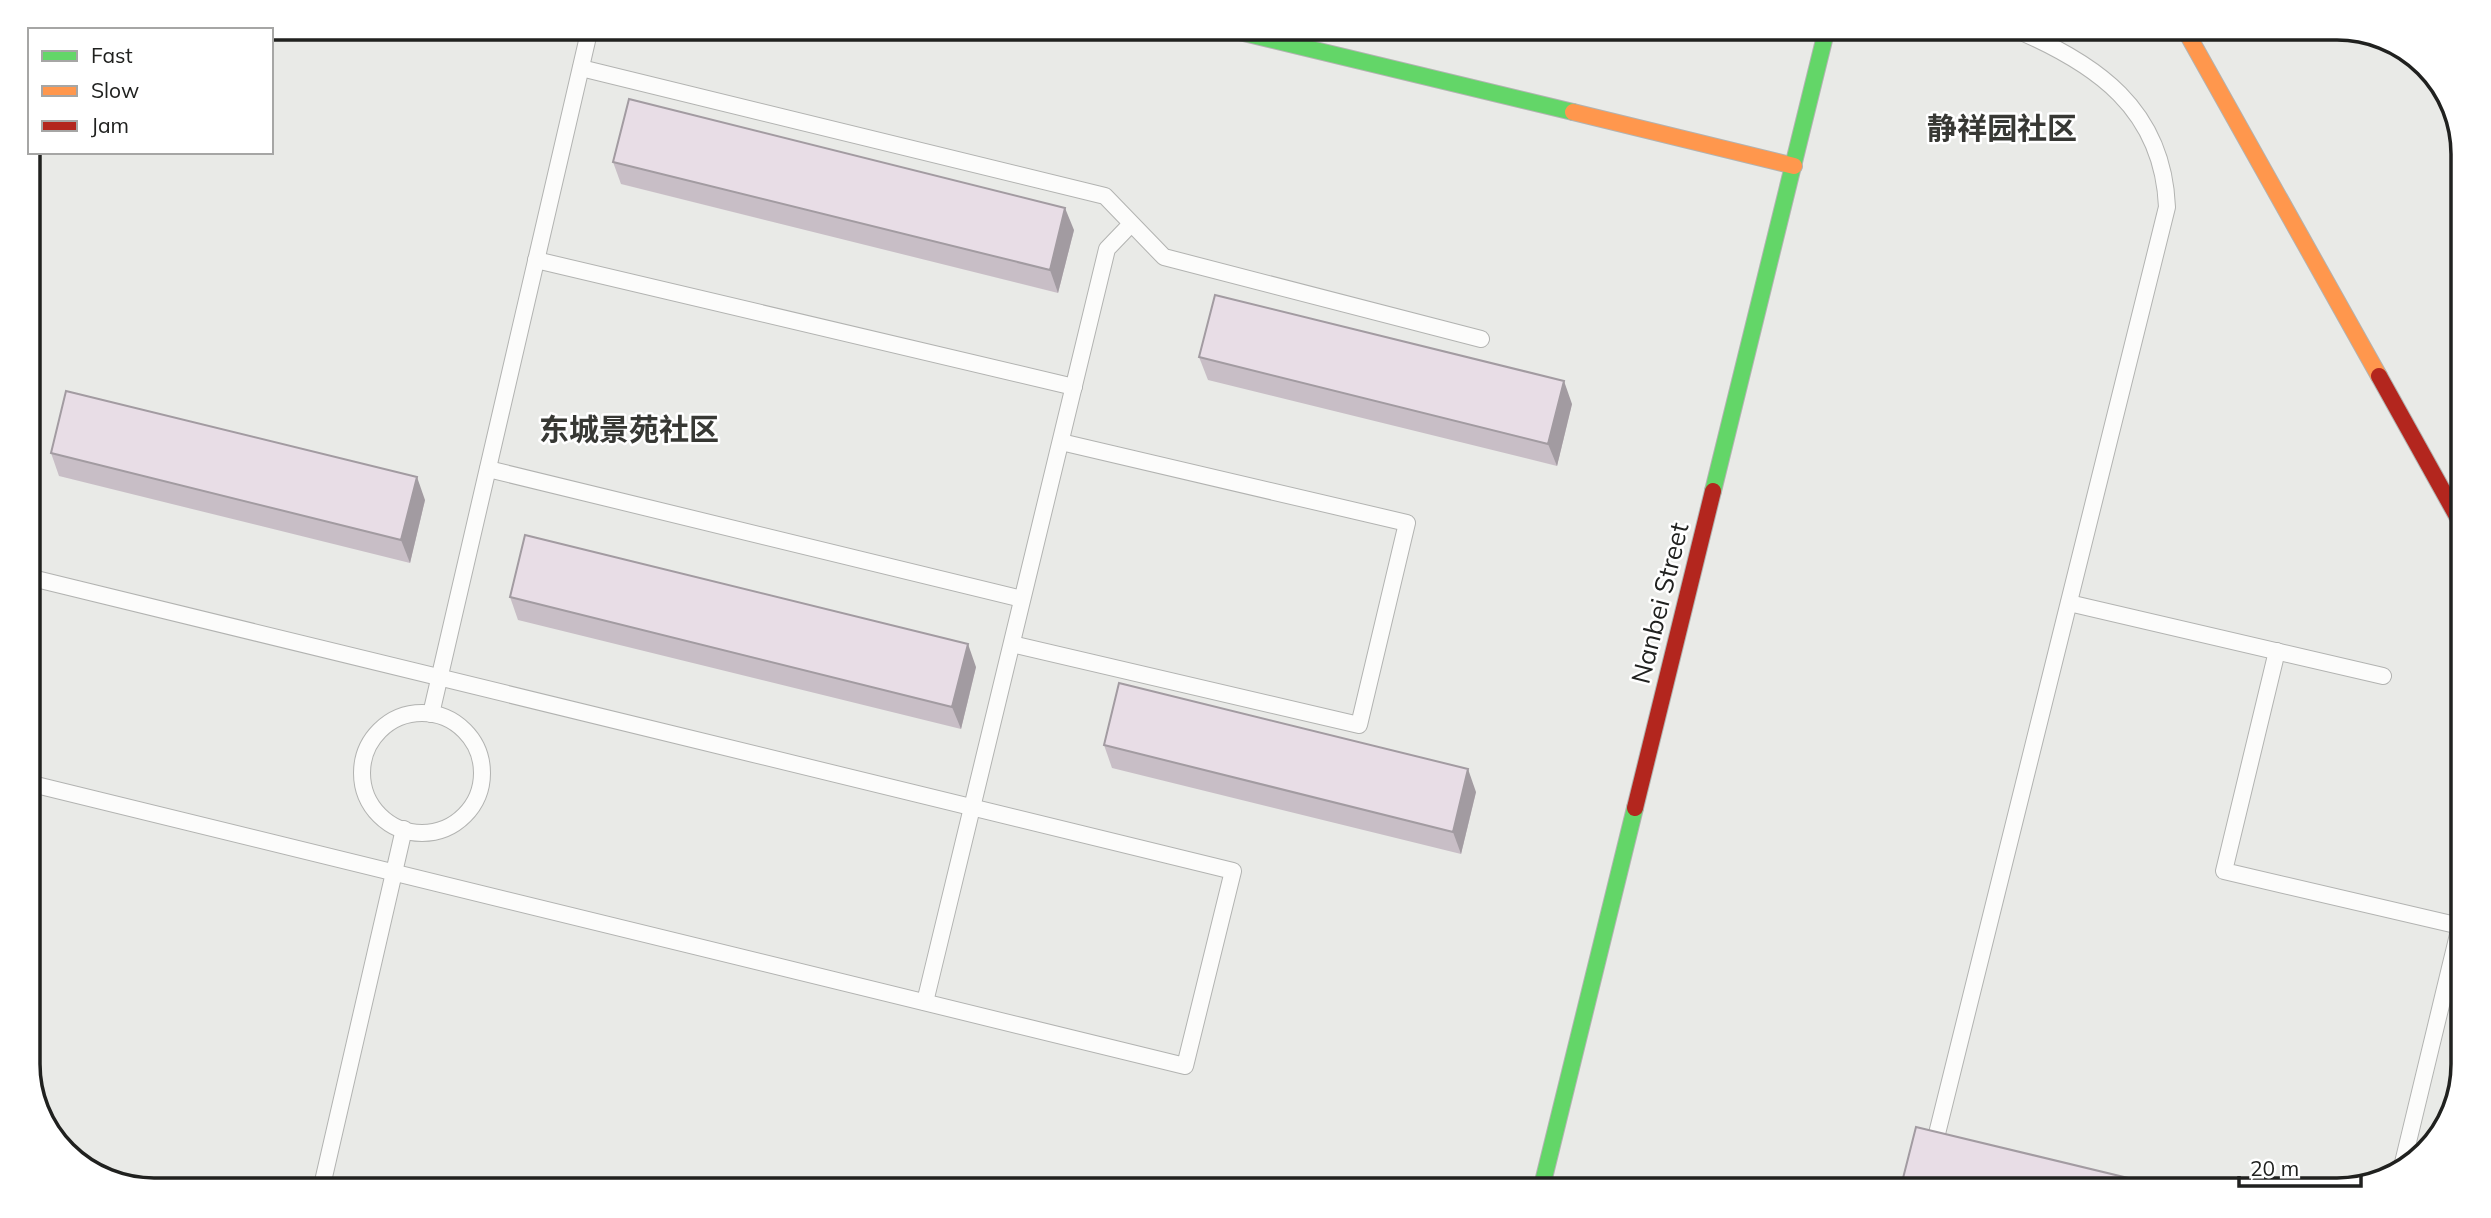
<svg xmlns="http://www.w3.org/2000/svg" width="2491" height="1218" font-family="Mulish,'Noto Sans SC',sans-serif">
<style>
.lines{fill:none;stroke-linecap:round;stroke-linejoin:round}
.lane-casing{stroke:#b2b3b1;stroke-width:18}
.fast-casing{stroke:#b2b3b1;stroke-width:18}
.slow-casing{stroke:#b2b3b1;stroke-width:18}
.jam-casing{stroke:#b2b3b1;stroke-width:18}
.lane{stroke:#fcfcfb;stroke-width:16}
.fast{stroke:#63d668;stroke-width:16}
.slow{stroke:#ff974d;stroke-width:16}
.jam{stroke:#b3261e;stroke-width:16}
.wall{fill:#c8bec6}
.shaded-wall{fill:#a29ba1}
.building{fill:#e8dde6;stroke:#a29ba1;stroke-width:2}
.labels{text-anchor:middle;stroke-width:5;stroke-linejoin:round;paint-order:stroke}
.street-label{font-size:26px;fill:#20211f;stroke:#fff}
.quarter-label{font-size:30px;font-weight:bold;fill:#373834;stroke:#fff}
.rim{fill:none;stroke:#20211f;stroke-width:3.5}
</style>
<rect width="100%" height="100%" fill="#e9eae7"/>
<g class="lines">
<defs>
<g id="lane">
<polyline points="581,68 1105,196 1164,257 1481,339"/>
<polyline points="536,260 1074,387"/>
<polyline points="488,469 1022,599"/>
<polyline points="28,577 1233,871 1185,1066 28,783"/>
<polyline points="2069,603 2383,676"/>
<polyline points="1012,644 1359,725 1407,523 1061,442"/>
<polyline points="2277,651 2224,871 2460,926"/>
<circle cx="422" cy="773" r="60"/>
<polyline points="431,714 590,28"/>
<polyline points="925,1002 1107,249 1131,224"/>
<polyline points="2401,1171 2463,914"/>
<polyline points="321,1190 404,829"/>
<path d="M1923,1190L2167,207C2163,109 2096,63 2012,28"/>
</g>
<g id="fast">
<polyline points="1223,28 1573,112"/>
<polyline points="1713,491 1827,28"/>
<polyline points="1541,1190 1635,808"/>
</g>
<g id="slow">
<polyline points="2184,28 2379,376"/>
<polyline points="1573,112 1794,166"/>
</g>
<g id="jam">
<polyline points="2379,376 2463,527"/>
<polyline points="1635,808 1713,491"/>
</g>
</defs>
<!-- lane casing -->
<use href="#lane" class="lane-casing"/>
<!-- fast casing -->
<use href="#fast" class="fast-casing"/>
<!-- slow casing -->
<use href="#slow" class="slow-casing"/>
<!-- jam casing -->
<use href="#jam" class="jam-casing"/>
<!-- lane -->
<use href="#lane" class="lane"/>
<!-- fast -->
<use href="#fast" class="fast"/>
<!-- slow -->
<use href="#slow" class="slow"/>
<!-- jam -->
<use href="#jam" class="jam"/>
</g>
<!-- wall -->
<g class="wall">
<polygon points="613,162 1074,230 1058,293 621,184"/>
<polygon points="1199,357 1572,404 1557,466 1208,380"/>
<polygon points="51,453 425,500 410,563 59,476"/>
<polygon points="510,597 976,667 961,729 518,620"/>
<polygon points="1104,745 1476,792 1461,854 1112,768"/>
</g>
<!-- shaded-wall -->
<g class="shaded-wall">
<polygon points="1065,208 1074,230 1058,293 1050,270"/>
<polygon points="1564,381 1572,404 1557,466 1548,444"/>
<polygon points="417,477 425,500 410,563 401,540"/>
<polygon points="968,644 976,667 961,729 952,707"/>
<polygon points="1468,769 1476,792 1461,854 1453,832"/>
</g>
<!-- building -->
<g class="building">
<polygon points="629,99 1065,208 1050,270 613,162"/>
<polygon points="1215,295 1564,381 1548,444 1199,357"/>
<polygon points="66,391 417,477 401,540 51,453"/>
<polygon points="525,535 968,644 952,707 510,597"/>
<polygon points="1119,683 1468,769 1453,832 1104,745"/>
<polygon points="1916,1127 2178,1190 1900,1190"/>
</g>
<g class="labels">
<!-- street labels -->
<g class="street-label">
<text transform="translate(1660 603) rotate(-76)" y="9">Nanbei Street</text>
</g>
<!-- quarter labels -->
<g class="quarter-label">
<text x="2002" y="139">静祥园社区</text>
<text x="629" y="440">东城景苑社区</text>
</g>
</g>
<!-- crop -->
<path d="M0 0H2491V1218H0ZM154 40H2337A114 114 0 0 1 2451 154V1064A114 114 0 0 1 2337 1178H154A114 114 0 0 1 40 1064V154A114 114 0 0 1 154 40Z" fill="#fff" fill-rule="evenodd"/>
<path class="rim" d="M154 40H2337A114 114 0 0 1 2451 154V1064A114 114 0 0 1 2337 1178H154A114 114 0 0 1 40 1064V154A114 114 0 0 1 154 40Z"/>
<!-- legend -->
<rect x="28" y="28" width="245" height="126" fill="#ffffff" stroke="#a6a6a5" stroke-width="2"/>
<rect x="42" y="51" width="35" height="10" fill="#63d668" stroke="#a6a6a5" stroke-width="2"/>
<text x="91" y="63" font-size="21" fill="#20211f">Fast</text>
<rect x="42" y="86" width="35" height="10" fill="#ff974d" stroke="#a6a6a5" stroke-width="2"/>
<text x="91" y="98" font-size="21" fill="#20211f">Slow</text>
<rect x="42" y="121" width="35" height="10" fill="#b3261e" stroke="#a6a6a5" stroke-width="2"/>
<text x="91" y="133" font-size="21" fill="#20211f">Jam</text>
<!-- scale -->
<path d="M2239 1176v10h122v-10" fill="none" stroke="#20211f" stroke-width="3.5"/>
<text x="2250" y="1176" font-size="21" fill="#20211f" stroke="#ffffff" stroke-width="5" paint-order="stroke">20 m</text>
</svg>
